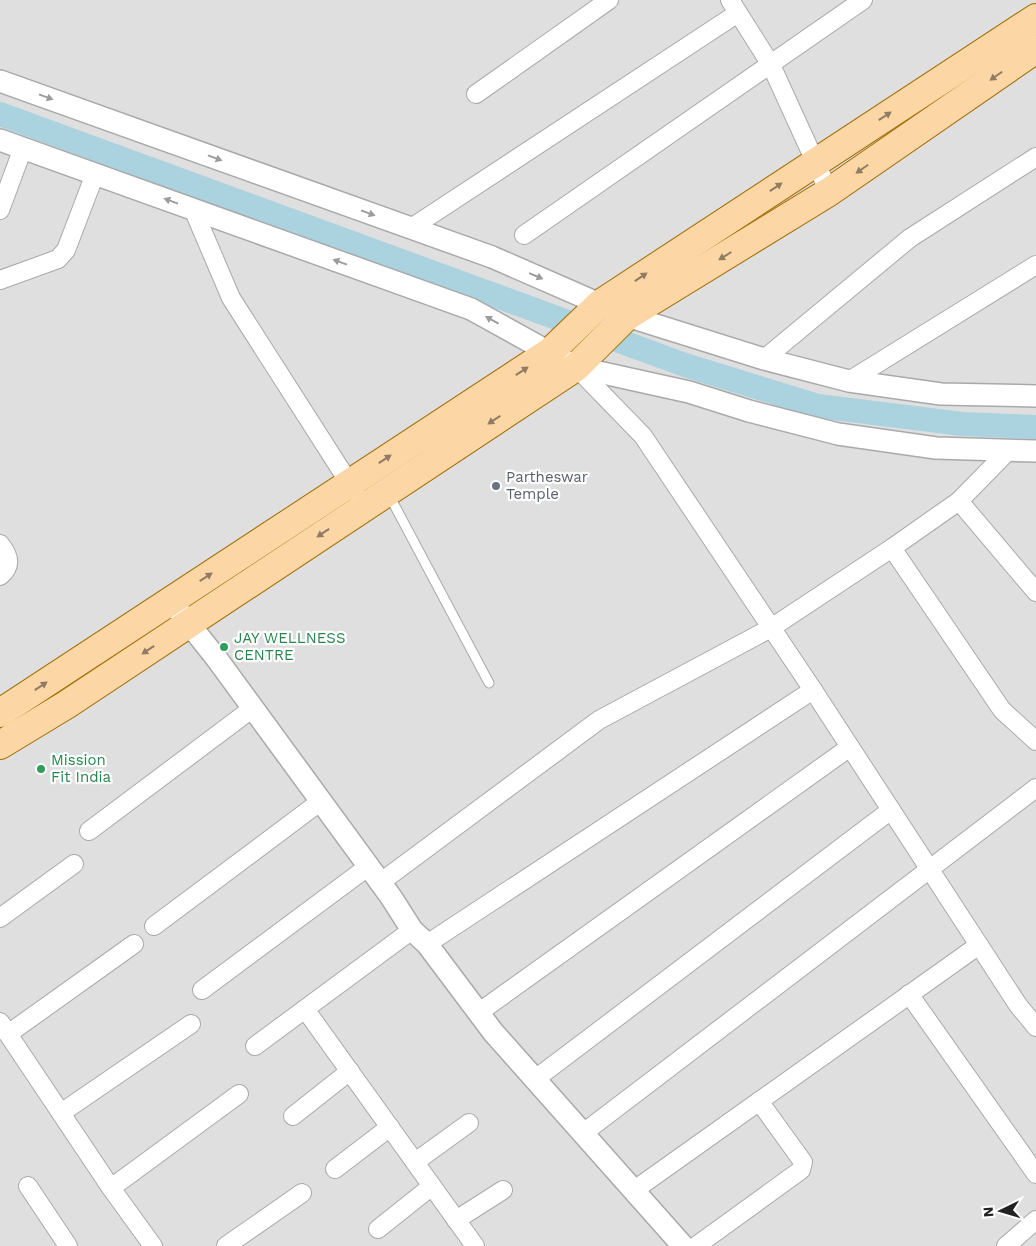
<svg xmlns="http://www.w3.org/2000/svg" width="1036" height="1246" font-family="'Work Sans',sans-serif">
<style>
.residential{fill:#e0dfdf}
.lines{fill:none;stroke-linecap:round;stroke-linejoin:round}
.canal{stroke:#aad3df;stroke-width:24}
.service-casing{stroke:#a9a9a9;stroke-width:11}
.minor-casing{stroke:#a9a9a9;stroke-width:20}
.tertiary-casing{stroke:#a9a9a9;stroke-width:24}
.primary-casing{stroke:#a06b00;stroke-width:30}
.service{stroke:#fff;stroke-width:9}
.minor{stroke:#fff;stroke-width:18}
.tertiary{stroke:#fff;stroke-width:21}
.primary{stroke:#fcd6a4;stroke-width:28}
.oneway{fill:#8f7c63}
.oneway2{fill:#9c9c9c}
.worship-dot{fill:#6b7280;stroke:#fff;stroke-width:2}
.leisure-dot{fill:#2e9e5b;stroke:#fff;stroke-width:2}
.labels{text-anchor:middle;stroke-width:4.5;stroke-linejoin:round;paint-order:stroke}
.worship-label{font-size:15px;fill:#5b616d;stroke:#fff;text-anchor:start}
.leisure-label{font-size:15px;fill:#27864d;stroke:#fff;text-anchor:start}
</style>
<rect width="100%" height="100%" fill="#f2efe9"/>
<!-- residential -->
<rect class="residential" x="0" y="0" width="1036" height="1246"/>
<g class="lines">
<!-- canal -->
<polyline class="canal" points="0,114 685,365 818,406 962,424 1036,427"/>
<defs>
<polyline id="service" points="389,495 489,683"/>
<g id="minor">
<polyline points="730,0 771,65 829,192"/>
<polyline points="476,94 609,0"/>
<polyline points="193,209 231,298 355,492"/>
<polyline points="0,210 23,148"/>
<polyline points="411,228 738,13"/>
<polyline points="524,235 863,0"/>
<polyline points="0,280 58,259 66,250 95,174"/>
<polyline points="764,359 910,238 1036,157"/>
<polyline points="576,367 643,436 813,690 1018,1005 1036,1027"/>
<polyline points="849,381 1036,265"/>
<polyline points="1009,450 959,501 1036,592"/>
<path d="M0,544C9,555 13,565 0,576"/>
<polyline points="892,548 1002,710 1036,741"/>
<polyline points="89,831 253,708"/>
<polyline points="381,882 599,720 771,628 892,548 959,501"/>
<polyline points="0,918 74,864"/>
<polyline points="154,926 321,801"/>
<polyline points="427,944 813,690"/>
<polyline points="202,990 369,866"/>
<polyline points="909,994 1036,1174"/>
<polyline points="305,1009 475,1246"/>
<polyline points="478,1013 850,747"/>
<polyline points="0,1022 111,1188 153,1246"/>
<polyline points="8,1034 134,944"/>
<polyline points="255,1046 412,930"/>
<polyline points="534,1080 891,810"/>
<polyline points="61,1113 191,1024"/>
<polyline points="293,1116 350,1071"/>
<polyline points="582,1134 1036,788"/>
<polyline points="415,1162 469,1123"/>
<polyline points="335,1169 390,1127"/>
<polyline points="28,1186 68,1246"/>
<polyline points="111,1188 239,1094"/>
<polyline points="633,1191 979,945"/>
<polyline points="456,1220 503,1190"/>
<polyline points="378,1229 432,1186"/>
<polyline points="226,1246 302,1193"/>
<polyline points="696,1246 801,1170 803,1162 759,1101"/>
<polyline points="1006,1246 1036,1220"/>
</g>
<g id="tertiary">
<polyline points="0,81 492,257 627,316 764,359 849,381 941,394 1036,396"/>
<polyline points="0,140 471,309 576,367 689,392 749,411 838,434 936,448 1036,451"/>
<polyline points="170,600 217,659 391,897 412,930 427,944 493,1032 683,1246"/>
</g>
<g id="primary">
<polyline points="0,713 550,352 600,304 1036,18"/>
<polyline points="0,745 66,705 576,367 627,316 829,192 1036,49"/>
</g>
</defs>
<!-- service casing -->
<use href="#service" class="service-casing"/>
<!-- minor casing -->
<use href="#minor" class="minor-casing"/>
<!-- tertiary casing -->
<use href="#tertiary" class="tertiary-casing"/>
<!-- primary casing -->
<use href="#primary" class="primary-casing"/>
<!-- service -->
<use href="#service" class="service"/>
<!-- minor -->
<use href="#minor" class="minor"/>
<!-- tertiary -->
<use href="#tertiary" class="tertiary"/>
<!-- primary -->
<use href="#primary" class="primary"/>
</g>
<!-- one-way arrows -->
<defs><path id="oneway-solid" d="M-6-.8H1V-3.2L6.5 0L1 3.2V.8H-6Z" transform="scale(1.25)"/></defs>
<g class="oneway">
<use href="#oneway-solid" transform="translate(996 76) rotate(145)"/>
<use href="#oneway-solid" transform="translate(885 116) rotate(-33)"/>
<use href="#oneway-solid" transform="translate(862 169) rotate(145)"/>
<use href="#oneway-solid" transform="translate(776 187) rotate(-34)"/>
<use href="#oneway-solid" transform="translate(725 256) rotate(148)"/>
<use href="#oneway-solid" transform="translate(641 277) rotate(-34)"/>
<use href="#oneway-solid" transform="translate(522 371) rotate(-33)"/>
<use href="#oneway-solid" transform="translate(494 420) rotate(147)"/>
<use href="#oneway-solid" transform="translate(385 459) rotate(-33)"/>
<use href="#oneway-solid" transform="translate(323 533) rotate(146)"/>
<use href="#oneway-solid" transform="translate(206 577) rotate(-33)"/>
<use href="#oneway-solid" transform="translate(148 650) rotate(146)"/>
<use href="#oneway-solid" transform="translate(41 686) rotate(-33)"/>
</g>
<g class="oneway2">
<use href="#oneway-solid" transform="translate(46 97) rotate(20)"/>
<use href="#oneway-solid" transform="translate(215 158) rotate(20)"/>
<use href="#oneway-solid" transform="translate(171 201) rotate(-160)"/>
<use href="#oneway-solid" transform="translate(368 213) rotate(20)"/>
<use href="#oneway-solid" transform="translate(340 262) rotate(-160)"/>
<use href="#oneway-solid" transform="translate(536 276) rotate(23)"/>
<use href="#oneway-solid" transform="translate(492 320) rotate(-151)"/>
</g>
<!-- markers -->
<circle class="worship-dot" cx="496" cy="486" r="5"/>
<g class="leisure-dot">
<circle cx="224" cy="647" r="5"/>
<circle cx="41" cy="769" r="5"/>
</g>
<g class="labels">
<!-- worship labels -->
<g class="worship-label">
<text x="506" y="482">Partheswar<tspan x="506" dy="17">Temple</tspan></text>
</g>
<!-- leisure labels -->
<g class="leisure-label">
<text x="234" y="643">JAY WELLNESS<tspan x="234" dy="17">CENTRE</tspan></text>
<text x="51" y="765">Mission<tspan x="51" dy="17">Fit India</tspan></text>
</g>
</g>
<!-- north arrow -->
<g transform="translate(1001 1211) rotate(265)" stroke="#ffffff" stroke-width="4" paint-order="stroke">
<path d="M0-4L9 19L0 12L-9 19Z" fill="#222222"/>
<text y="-8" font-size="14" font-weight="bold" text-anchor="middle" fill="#222222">N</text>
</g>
</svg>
